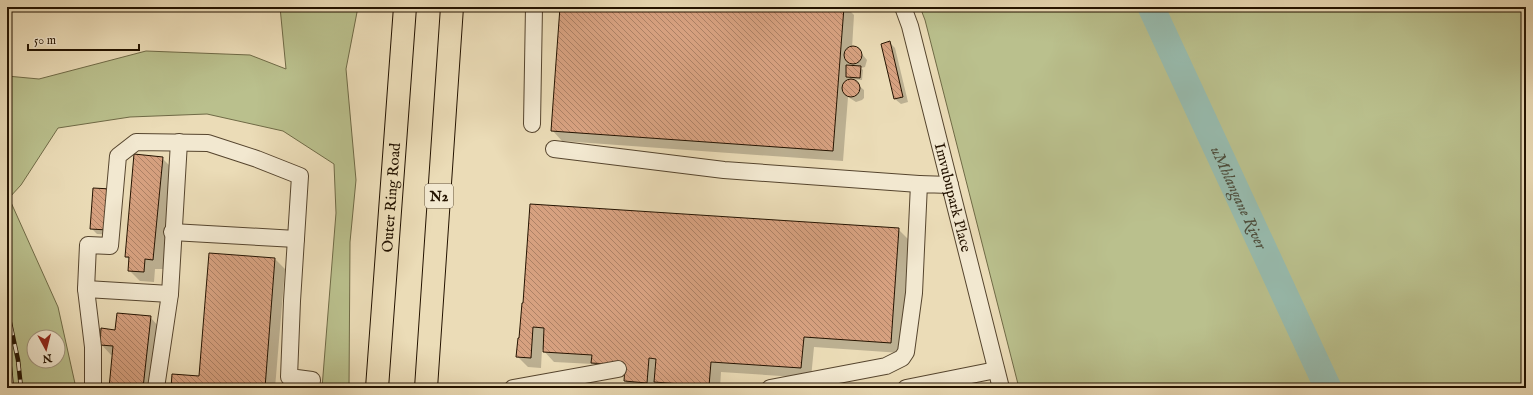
<svg xmlns="http://www.w3.org/2000/svg" width="1533" height="395" font-family="'IM FELL English',serif">
<style>
.green{fill:#bac08d;stroke:#6f6a46;fill-rule:evenodd}
.shadow{fill:#0003}
.lines{fill:none;stroke-linecap:round;stroke-linejoin:round}
.river{stroke:#98bcaf;stroke-width:27}
.building{fill:url(#building-back-hatch);stroke:#241300}
.minor-casing{stroke:#56452e;stroke-width:18}
.highway-casing{stroke:#241300;stroke-width:24}
.minor{stroke:#f2e8d0;stroke-width:16}
.highway{stroke:#ebdcb7;stroke-width:22}
.rail-casing{stroke:#241300;stroke-width:4.5}
.rail{stroke:#f2e8d0;stroke-width:3;stroke-dasharray:9;stroke-linecap:butt}
.labels{text-anchor:middle;stroke-width:3.5;stroke-linejoin:round;paint-order:stroke}
.shield{fill:#f2e8d0;stroke:#62533e;stroke-width:1}
.shield-label{font-size:14px;font-weight:bold;fill:#241300}
.street-label{font-size:15px;fill:#241300;stroke:#f2e8d0}
.water-label{font-size:16px;font-style:italic;fill:#4d4e3d;stroke:#f2e8d0}
</style>
<defs>
<pattern id="building-back-hatch" width="6" height="6" patternUnits="userSpaceOnUse"><rect width="6" height="6" fill="#d7a180"/><path d="M-1 5l2 2M0 0l6 6M5-1l2 2" fill="none" stroke="#ae8266"/></pattern>
</defs>
<rect width="100%" height="100%" fill="#ebdcb7"/>
<filter id="stains"><feTurbulence type="fractalNoise" baseFrequency=".005" numOctaves="4"/><feColorMatrix values="0 0 0 0 .2 0 0 0 0 .09 0 0 0 0 .02 0 0 0 .5 -.17"/></filter>
<radialGradient id="worn" r=".72"><stop offset=".6" stop-color="#630" stop-opacity="0"/><stop offset="1" stop-color="#630" stop-opacity=".3"/></radialGradient>
<!-- green -->
<g class="green">
<path d="M280,7H358L346,69L356,180L350,242L349,388H322L336,213L334,164L283,131L207,114L130,117L58,128L21,185L9,198L58,307L76,388H7V76L39,79L146,51L250,55L286,69ZM34,337H58V361H34Z"/>
<polygon points="920,7 1526,7 1526,388 1019,388 925,20"/>
</g>
<!-- shadow -->
<g class="shadow">
<polygon points="561,7 846,7 854,15 852,48 857,48 867,60 865,67 861,68 863,70 862,80 851,79 864,90 864,98 862,100 856,102 848,97 843,161 562,141 552,130"/>
<polygon points="890,43 895,48 908,102 901,104 895,99 882,44"/>
<polygon points="162,158 172,168 164,269 155,269 154,282 140,281 129,270 130,260 126,257"/>
<polygon points="110,190 113,235 97,234 91,228"/>
<polygon points="898,229 909,240 901,353 814,347 811,378 721,372 720,388 662,388 658,384 657,388 632,388 625,381 626,374 603,373 594,364 554,362 542,349 541,368 528,367 517,356 520,339 523,304"/>
<polygon points="275,259 285,269 275,388 172,388 200,377"/>
<polygon points="150,317 160,328 154,388 110,388 113,355 111,355 101,344"/>
<polygon points="572,386 574,388 563,388"/>
</g>
<g class="lines">
<!-- river -->
<path class="river" id="s1" d="M1151,7L1328,388"/>
</g>
<!-- building -->
<g class="building">
<polygon points="560,7 844,7 833,151 551,131"/>
<polygon points="890,41 903,97 894,99 881,44"/>
<circle cx="853" cy="55" r="9"/>
<polygon points="846,65 861,66 860,78 846,77"/>
<circle cx="851" cy="88" r="9"/>
<polygon points="134,154 163,157 153,260 145,259 144,272 128,271 129,257 125,257"/>
<polygon points="93,188 111,189 108,230 90,229"/>
<polygon points="530,204 899,228 891,343 804,337 801,368 711,362 709,386 654,382 656,359 649,358 647,383 624,381 625,365 591,363 592,355 543,352 544,328 533,327 531,358 516,357 518,338 519,338 522,303 523,303"/>
<polygon points="209,253 275,258 265,388 171,388 172,374 199,376"/>
<polygon points="117,313 151,316 143,388 109,388 113,346 100,345 101,328 115,330"/>
</g>
<g class="lines">
<defs>
<g id="minor">
<path id="s2" d="M903,7L910,26L1001,388"/>
<polyline points="532,124 534,7"/>
<polyline points="554,149 724,170 919,184"/>
<polyline points="172,232 296,239"/>
<polyline points="86,289 170,294 156,388"/>
<polyline points="170,294 179,142"/>
<polyline points="93,388 93,347 86,289 88,245 110,246 118,156 136,142 208,143 257,159 300,176 292,301 289,377 312,380 311,388"/>
<polyline points="513,388 618,369"/>
<polyline points="770,388 886,366 902,358 906,352 914,293 919,184 950,185"/>
<polyline points="906,388 996,370"/>
</g>
<g id="highway">
<path id="s3" d="M377,388L405,7"/>
<polyline points="426,388 452,7"/>
</g>
</defs>
<!-- minor casing -->
<use href="#minor" class="minor-casing"/>
<!-- highway casing -->
<use href="#highway" class="highway-casing"/>
<!-- minor -->
<use href="#minor" class="minor"/>
<!-- highway -->
<use href="#highway" class="highway"/>
<defs>
<g id="rail">
<polyline points="7,309 18,360 21,388"/>
<polyline points="7,339 12,388"/>
</g>
</defs>
<!-- rail casing -->
<use href="#rail" class="rail-casing"/>
<!-- rail -->
<use href="#rail" class="rail"/>
</g>
<g class="labels">
<!-- shield labels -->
<rect class="shield" x="425" y="184" width="28" height="24" rx="3"/>
<g class="shield-label">
<text x="439" y="201">N2</text>
</g>
<!-- street labels -->
<g class="street-label">
<text dy="5" stroke="none"><textPath href="#s2" startOffset="197">Imvubupark Place</textPath></text>
<text dy="5" stroke="none"><textPath href="#s3" startOffset="191">Outer Ring Road</textPath></text>
</g>
<!-- water labels -->
<g class="water-label">
<text dy="6" stroke="none"><textPath href="#s1" startOffset="210">uMhlangane River</textPath></text>
</g>
</g>
<!-- margin -->
<rect width="1533" height="395" fill="none" stroke="#ebdcb7" stroke-width="24"/>
<rect x="8" y="8" width="1517" height="379" fill="none" stroke="#241300" stroke-width="2"/>
<rect x="12" y="12" width="1509" height="371" fill="none" stroke="#241300"/>
<!-- north arrow -->
<g transform="translate(46 349) rotate(173)"><circle r="19" fill="#f2e8d0" stroke="#a0937d"/>
<path d="M0-3L7 15L0 10L-7 15Z" fill="#8f2418"/>
<text y="-6" font-size="11" font-weight="bold" text-anchor="middle" fill="#241300">N</text>
</g>
<!-- scale -->
<path d="M28 44v6h111v-6" fill="none" stroke="#241300" stroke-width="2"/>
<text x="34" y="44" font-size="12" fill="#241300" stroke="#f2e8d0" stroke-width="3" paint-order="stroke">50 m</text>
<rect width="100%" height="100%" filter="url(#stains)"/>
<rect width="100%" height="100%" fill="url(#worn)"/>
</svg>
